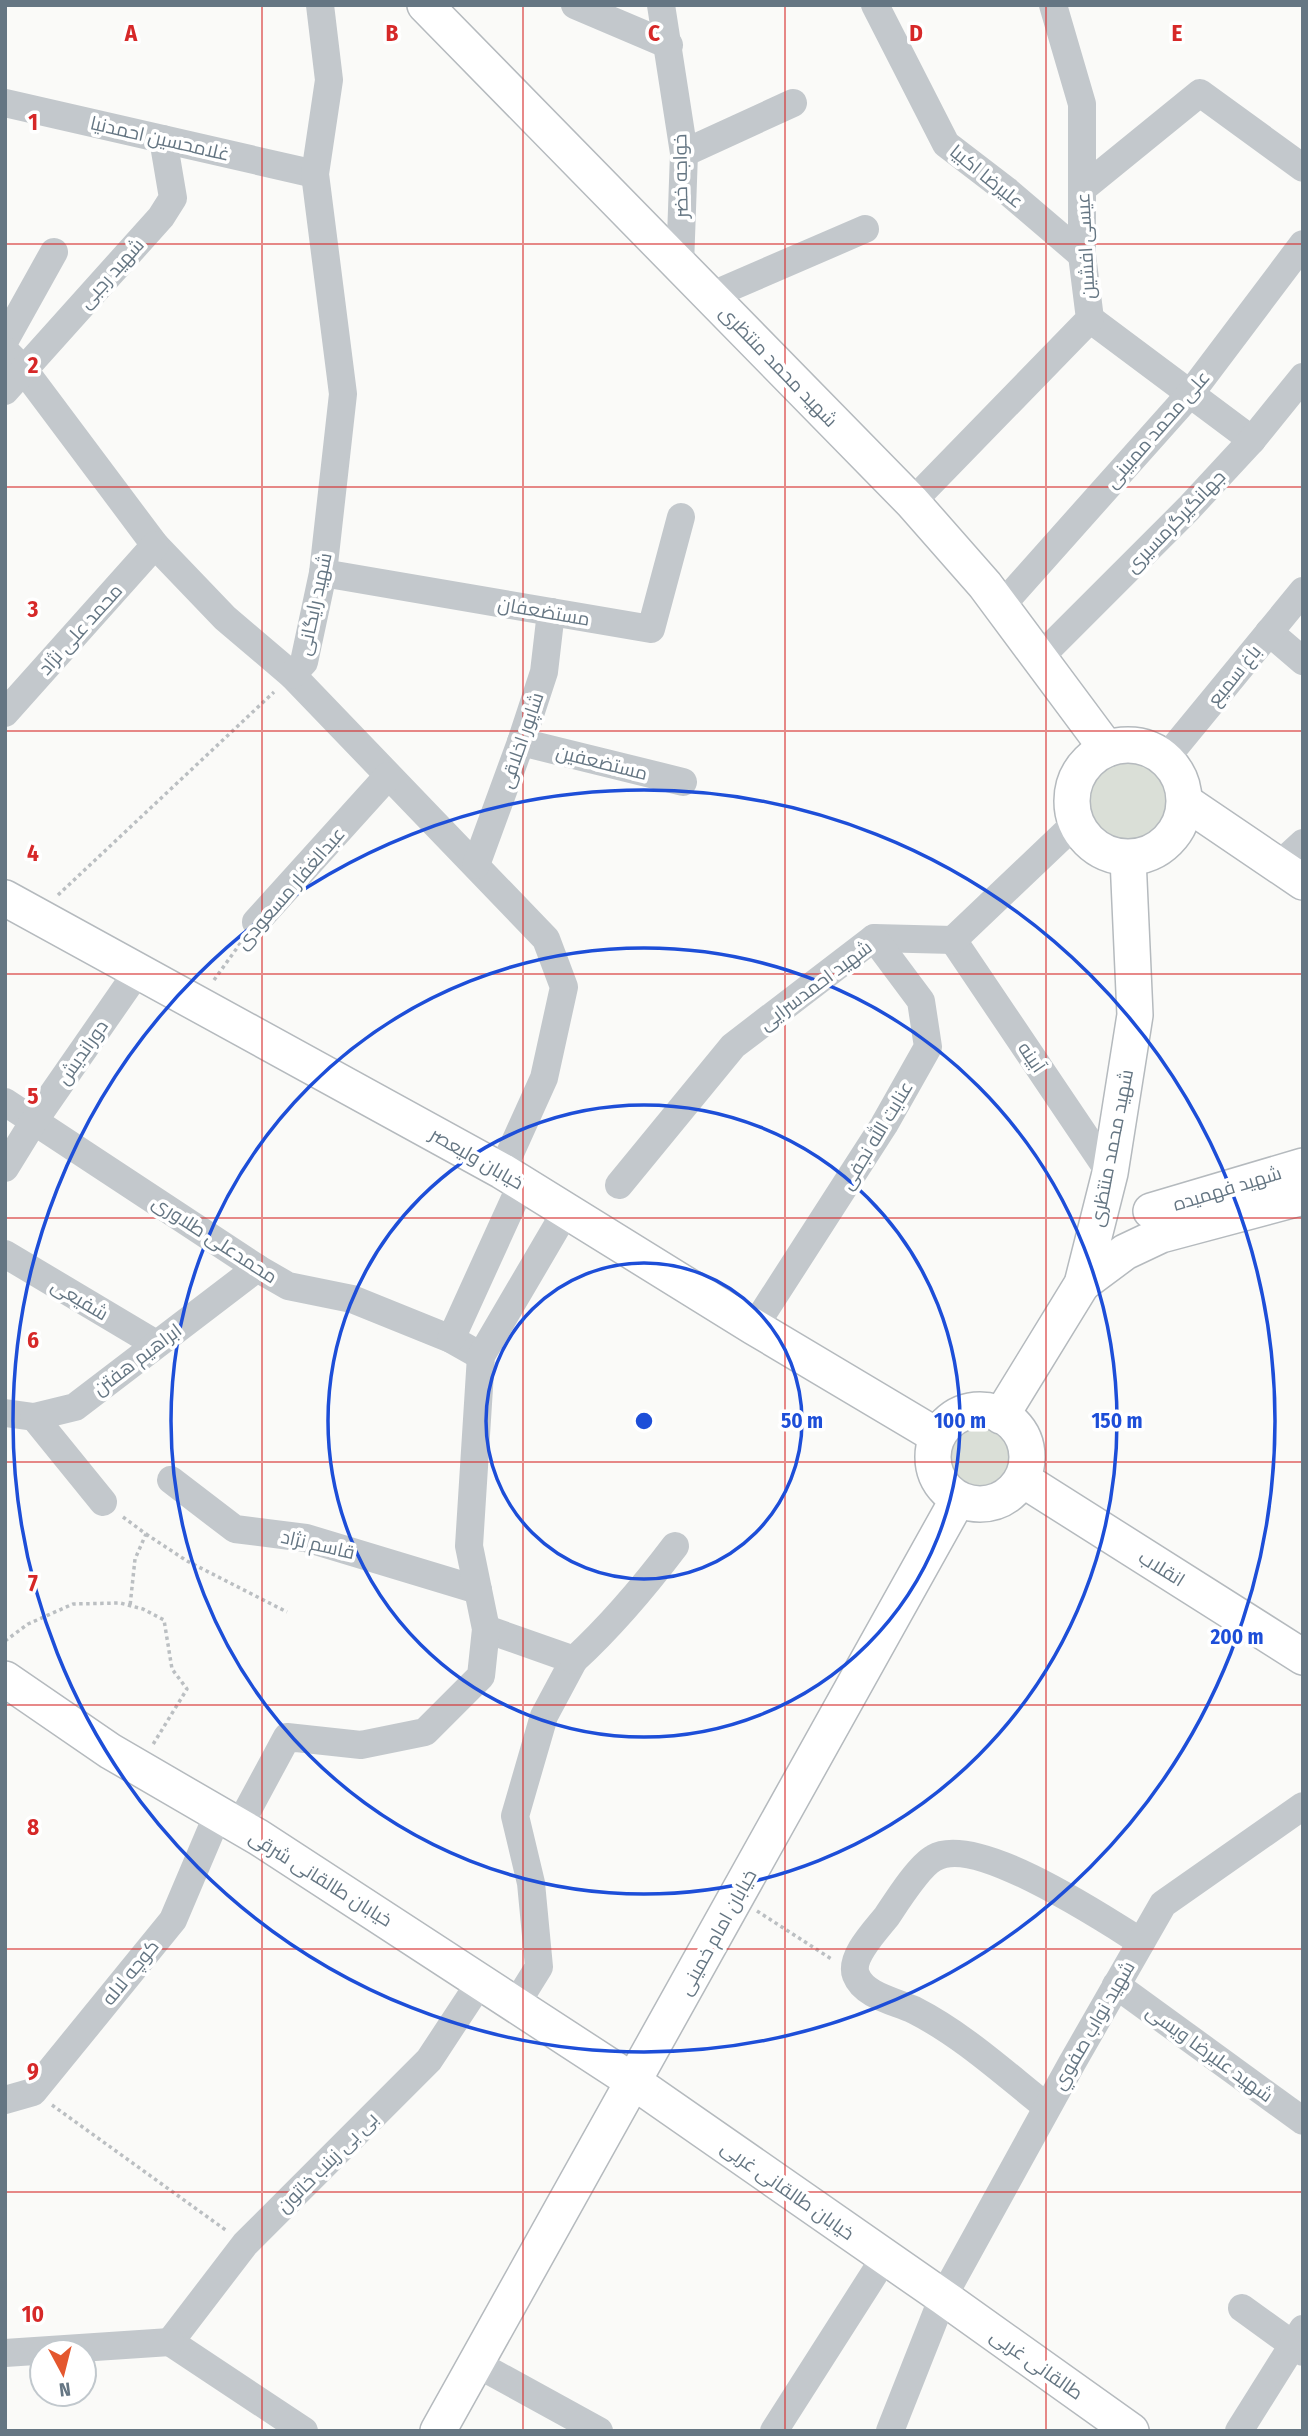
<svg xmlns="http://www.w3.org/2000/svg" width="1308" height="2436" font-family="'Fira Sans Condensed',Cairo,sans-serif">
<style>
.green{fill:#dadfd7}
.lines{fill:none;stroke-linecap:round;stroke-linejoin:round}
.major-casing{stroke:#b5babe;stroke-width:38}
.path{stroke:#bbbfc2;stroke-width:3.5;stroke-dasharray:3.5 3.5;stroke-linecap:butt}
.minor{stroke:#c3c8cc;stroke-width:28}
.major{stroke:#fff;stroke-width:35}
.grid{fill:none;stroke:#d62828;stroke-width:2;stroke-opacity:0.55}
.ring{fill:none;stroke:#1d4ed8;stroke-width:3.5}
.labels{text-anchor:middle;stroke-width:7;stroke-linejoin:round;paint-order:stroke}
.street-label{font-size:19px;fill:#657683;stroke:#fff}
.grid-label{font-size:23px;text-anchor:middle;font-weight:bold;fill:#d62828;stroke:#fff;stroke-width:7;stroke-linejoin:round;paint-order:stroke}
.centre{fill:#1d4ed8;stroke:#fff;stroke-width:3.5}
.ring-label{font-size:21px;text-anchor:middle;font-weight:bold;fill:#1d4ed8;stroke:#fff;stroke-width:7;stroke-linejoin:round;paint-order:stroke}
</style>
<rect width="100%" height="100%" fill="#fafaf8"/>
<!-- green -->
<g class="green">
<circle cx="1129" cy="802" r="42"/>
<circle cx="978" cy="1457" r="40"/>
</g>
<g class="lines">
<defs>
<g id="major">
<polyline points="425,5 912,502 985,585 1107,749"/>
<circle cx="1128" cy="801" r="56"/>
<polyline points="1185,802 1303,882"/>
<polyline points="5,898 502,1171 754,1327 937,1436"/>
<polyline points="1151,1211 1303,1166"/>
<polyline points="1082,1284 1125,1252 1161,1235 1303,1197"/>
<circle cx="980" cy="1457" r="47"/>
<polyline points="1001,1416 1082,1284 1110,1173 1135,1015 1128,858"/>
<polyline points="1022,1479 1303,1657"/>
<polyline points="5,1679 110,1751 258,1837 634,2082 943,2297 1131,2431"/>
<polyline points="438,2431 958,1499"/>
</g>
</defs>
<!-- major casing -->
<use href="#major" class="major-casing"/>
<!-- path -->
<g class="path">
<polyline points="58,895 274,692"/>
<polyline points="214,980 242,941"/>
<polyline points="123,1517 146,1534 135,1559 130,1606"/>
<polyline points="146,1534 187,1561 287,1612"/>
<polyline points="5,1641 28,1624 73,1604 120,1603 143,1609 164,1620 172,1669 187,1689 152,1746"/>
<polyline points="757,1911 833,1960"/>
<polyline points="52,2105 227,2231"/>
</g>
<!-- minor -->
<g class="minor">
<polyline points="575,5 669,45"/>
<polyline points="661,5 684,153 680,266"/>
<polyline points="875,5 946,144 1006,190 1082,255"/>
<polyline points="5,103 315,174"/>
<polyline points="684,153 793,103"/>
<polyline points="1082,189 1200,93 1303,168"/>
<polyline points="710,296 865,229"/>
<polyline points="1090,319 1252,440"/>
<polyline points="5,340 54,252"/>
<polyline points="5,351 24,370 155,545 225,618 292,675 546,939 564,987 544,1078 502,1171"/>
<polyline points="5,391 161,217 173,198 163,139"/>
<polyline points="912,502 1090,319 1082,255 1082,104 1053,5"/>
<polyline points="323,573 651,629 681,517"/>
<polyline points="1001,606 1190,394 1303,244"/>
<polyline points="1269,632 1303,661"/>
<polyline points="1039,658 1189,508 1252,440 1303,377"/>
<polyline points="292,675 304,662 323,573 343,394 315,174 329,80 320,5"/>
<polyline points="5,713 155,545"/>
<polyline points="521,742 683,782"/>
<polyline points="1165,759 1303,591"/>
<polyline points="476,865 521,742 544,672 551,612"/>
<polyline points="1279,865 1303,843"/>
<polyline points="256,922 388,776"/>
<polyline points="953,940 1110,1173"/>
<polyline points="5,1102 257,1268 288,1286 352,1299 451,1339 481,1356"/>
<polyline points="5,1168 34,1121 138,971"/>
<polyline points="619,1185 733,1046 874,938 953,940 1076,823"/>
<polyline points="5,1254 156,1344"/>
<polyline points="754,1327 884,1125 928,1047 921,1001 874,938"/>
<polyline points="451,1339 522,1183"/>
<polyline points="5,1413 34,1417 75,1407 257,1268"/>
<polyline points="34,1417 103,1502"/>
<polyline points="171,1480 235,1529 306,1538 478,1590"/>
<polyline points="486,1629 574,1660 544,1716 515,1816 531,1883 539,1967 516,2004"/>
<path d="M574,1660C612,1625 644,1587 675,1546"/>
<polyline points="239,1826 287,1737 361,1745 425,1732 481,1676 486,1629 469,1546 481,1356 566,1211"/>
<polyline points="1116,1985 1303,2121"/>
<polyline points="5,2100 33,2092 173,1920 218,1814"/>
<path d="M1047,2107C1004,2073 963,2035 914,2010C895,2001 864,1996 856,1975C849,1957 877,1929 887,1916C897,1901 919,1866 934,1858C975,1833 1103,1918 1141,1942"/>
<polyline points="1242,2308 1303,2352"/>
<polyline points="170,2342 245,2244 429,2060 481,1981"/>
<polyline points="170,2342 304,2431"/>
<polyline points="5,2353 170,2342"/>
<polyline points="477,2364 599,2431"/>
<polyline points="774,2431 885,2257"/>
<polyline points="890,2431 943,2297 1072,2063 1163,1904 1303,1806"/>
<polyline points="1239,2431 1303,2329"/>
</g>
<!-- major -->
<use href="#major" class="major"/>
</g>
<!-- grid -->
<path class="grid" d="M262,5V2431M523,5V2431M785,5V2431M1046,5V2431M5,244H1303M5,487H1303M5,731H1303M5,974H1303M5,1218H1303M5,1462H1303M5,1705H1303M5,1949H1303M5,2192H1303"/>
<!-- distance rings -->
<g class="ring">
<circle cx="644" cy="1421" r="158"/>
<circle cx="644" cy="1421" r="316"/>
<circle cx="644" cy="1421" r="473"/>
<circle cx="644" cy="1421" r="631"/>
</g>
<g class="labels">
<!-- street labels -->
<g class="street-label">
<text transform="translate(160 138) rotate(13)" y="7">غلامحسین احمدنیا</text>
<text transform="translate(680 176) rotate(-91)" y="7">خواجه خضر</text>
<text transform="translate(987 176) rotate(39)" y="7">علیرضا اکبیا</text>
<text transform="translate(1085 246) rotate(-93)" y="7">عیسی افشین</text>
<text transform="translate(111 273) rotate(-48)" y="7">شهید رجبی</text>
<text transform="translate(779 366) rotate(46)" y="7">شهید محمد منتظری</text>
<text transform="translate(1157 429) rotate(-49)" y="7">علی محمد ممبینی</text>
<text transform="translate(1175 521) rotate(-46)" y="7">جهانگیرگرمسیری</text>
<text transform="translate(314 604) rotate(-78)" y="7">شهید رایگانی</text>
<text transform="translate(544 611) rotate(10)" y="7">مستضعفان</text>
<text transform="translate(80 629) rotate(-48)" y="7">محمد علی نژاد</text>
<text transform="translate(1234 675) rotate(-51)" y="7">باغ سمیع</text>
<text transform="translate(521 740) rotate(-71)" y="7">شاپور اخلاقی</text>
<text transform="translate(602 762) rotate(14)" y="7">مستضعفین</text>
<text transform="translate(290 888) rotate(-49)" y="7">عبدالغفار مسعودی</text>
<text transform="translate(815 985) rotate(-37)" y="7">شهید احمدسرایی</text>
<text transform="translate(82 1052) rotate(-55)" y="7">دوراندیش</text>
<text transform="translate(1032 1057) rotate(56)" y="7">آبینه</text>
<text transform="translate(876 1135) rotate(-59)" y="7">عنایت الله نجفی</text>
<text transform="translate(1111 1148) rotate(-79)" y="7">شهید محمد منتظری</text>
<text transform="translate(477 1158) rotate(30)" y="7">خیابان ولیعصر</text>
<text transform="translate(1227 1188) rotate(-17)" y="7">شهید فهمیده</text>
<text transform="translate(215 1239) rotate(33)" y="7">محمدعلی طلاوری</text>
<text transform="translate(80 1299) rotate(31)" y="7">شفیعی</text>
<text transform="translate(137 1359) rotate(-37)" y="7">ابراهیم هفتن</text>
<text transform="translate(318 1544) rotate(13)" y="7">قاسم نژاد</text>
<text transform="translate(1162 1568) rotate(32)" y="7">انقلاب</text>
<text transform="translate(321 1878) rotate(32)" y="7">خیابان طالقانی شرقی</text>
<text transform="translate(717 1932) rotate(-61)" y="7">خیابان امام خمینی</text>
<text transform="translate(130 1972) rotate(-51)" y="7">کوچه لاله</text>
<text transform="translate(1093 2025) rotate(-60)" y="7">شهید نواب صفوي</text>
<text transform="translate(1210 2053) rotate(36)" y="7">شهید علیرضا ویسی</text>
<text transform="translate(327 2162) rotate(-45)" y="7">بی بی زینب خاتون</text>
<text transform="translate(788 2190) rotate(35)" y="7">خیابان طالقانی غربی</text>
<text transform="translate(1037 2364) rotate(35)" y="7">طالقانی غربی</text>
</g>
</g>
<g class="grid-label">
<text x="131" y="41">A</text>
<text x="392" y="41">B</text>
<text x="654" y="41">C</text>
<text x="916" y="41">D</text>
<text x="1177" y="41">E</text>
<text x="33" y="130">1</text>
<text x="33" y="373">2</text>
<text x="33" y="617">3</text>
<text x="33" y="861">4</text>
<text x="33" y="1104">5</text>
<text x="33" y="1348">6</text>
<text x="33" y="1591">7</text>
<text x="33" y="1835">8</text>
<text x="33" y="2079">9</text>
<text x="33" y="2322">10</text>
</g>
<circle cx="644" cy="1421" r="10" class="centre"/>
<g class="ring-label">
<text x="802" y="1428">50 m</text>
<text x="960" y="1428">100 m</text>
<text x="1117" y="1428">150 m</text>
<text x="1237" y="1644">200 m</text>
</g>
<!-- border -->
<rect width="1308" height="2436" fill="none" stroke="#657683" stroke-width="14"/>
<!-- north arrow -->
<g transform="translate(63 2373) rotate(173)"><circle r="33" fill="#ffffff" stroke="#c1c8cd" stroke-width="2"/>
<path d="M0-5L12 26L0 18L-12 26Z" fill="#e4572e"/>
<text y="-10" font-size="19" font-weight="bold" text-anchor="middle" fill="#657683">N</text>
</g>
</svg>
